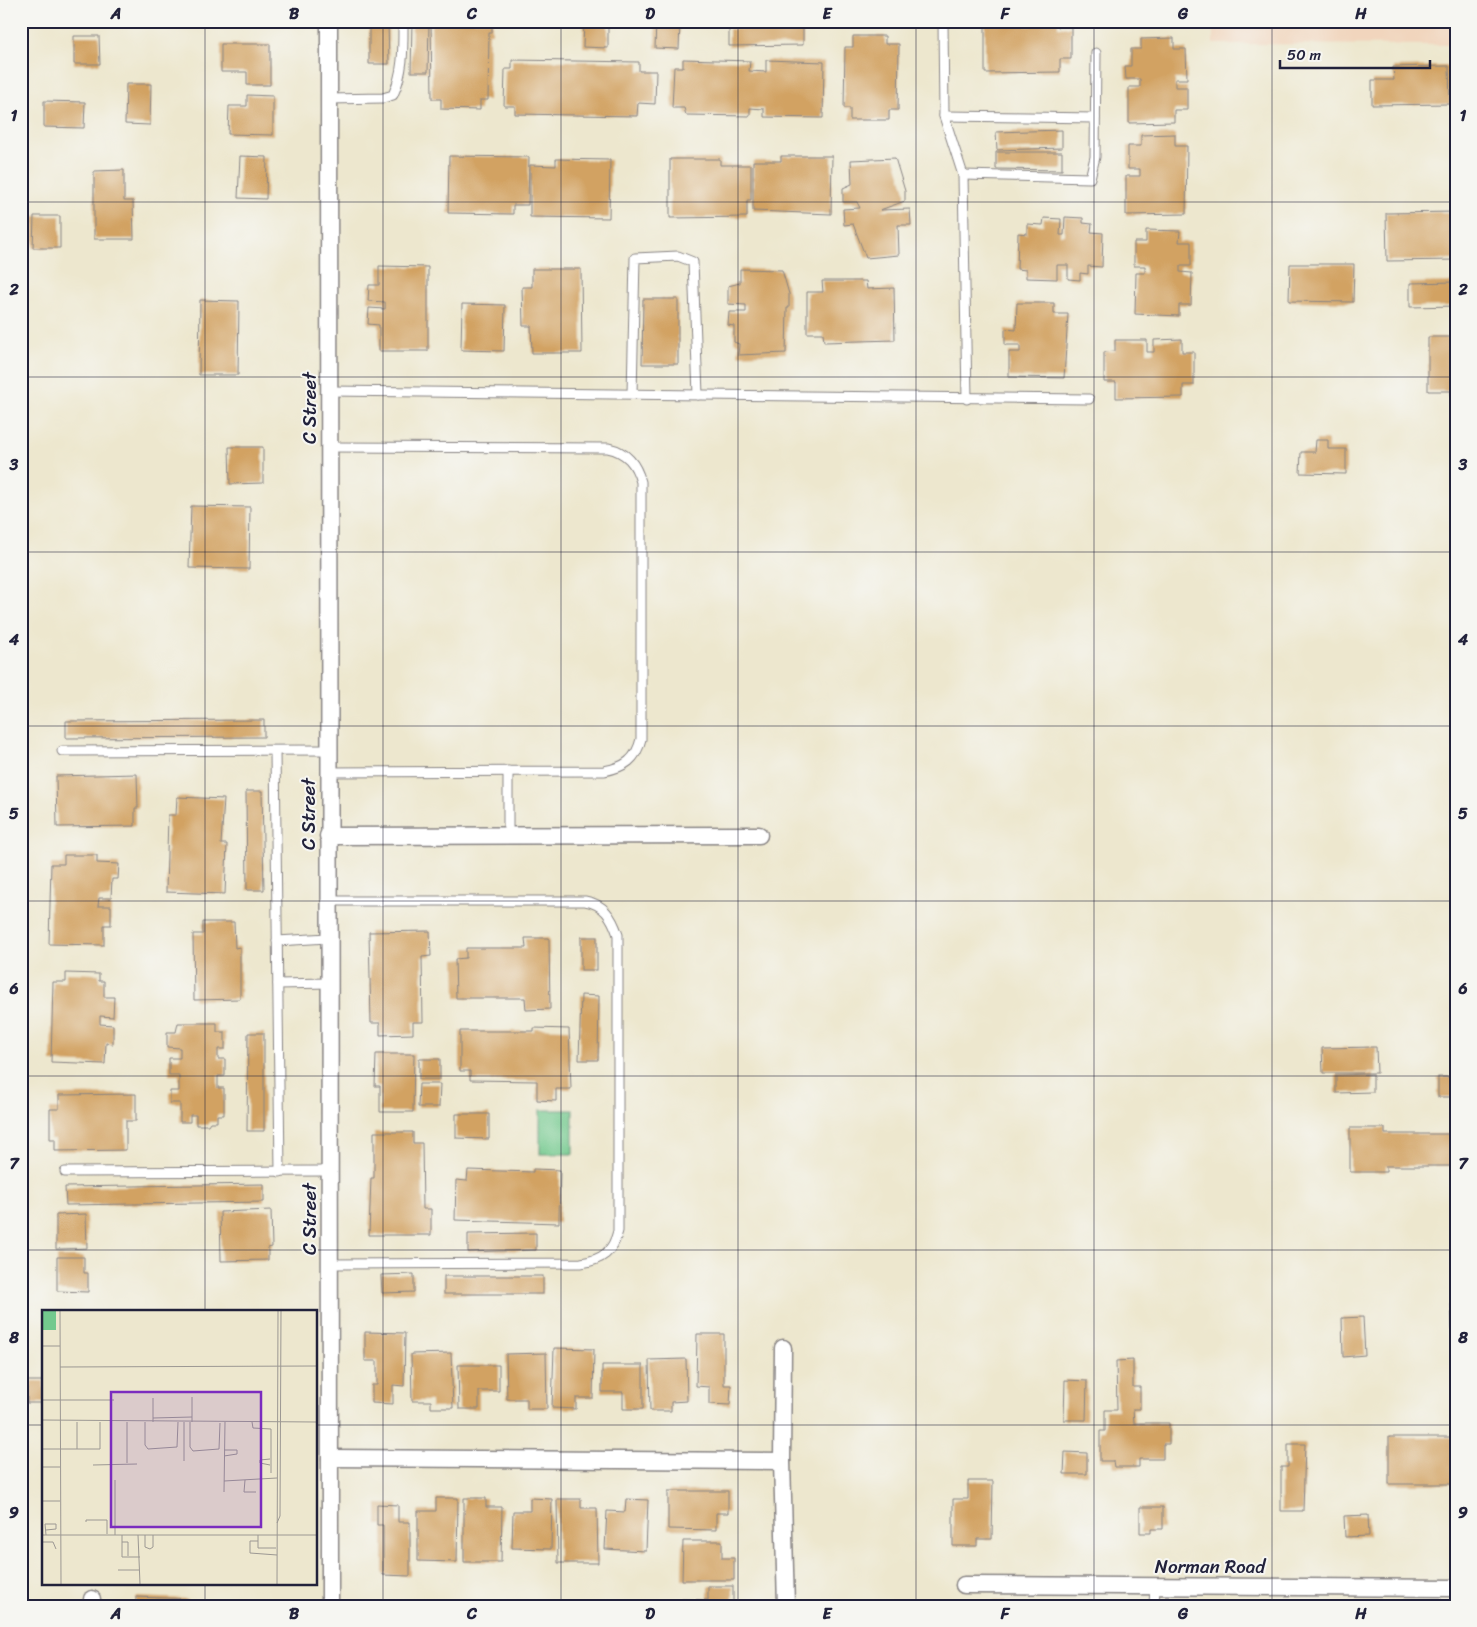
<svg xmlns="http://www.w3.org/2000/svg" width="1477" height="1627" font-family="Sriracha,sans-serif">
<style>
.built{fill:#f1d5bd}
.green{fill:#73c98e;stroke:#4a7664}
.building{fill:#d2a262}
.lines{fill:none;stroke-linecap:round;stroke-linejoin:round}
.service-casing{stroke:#888484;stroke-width:11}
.minor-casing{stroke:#888484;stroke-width:19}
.service{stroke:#fff;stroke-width:9}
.minor{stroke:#fff;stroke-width:16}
.grid{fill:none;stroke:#22223b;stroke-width:1;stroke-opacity:0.55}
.labels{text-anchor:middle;stroke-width:4;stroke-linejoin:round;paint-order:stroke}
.street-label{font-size:19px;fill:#22223b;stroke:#f6f6f2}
.inset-road{fill:none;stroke:#9c9893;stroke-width:1}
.view{fill:#7b2cbf;fill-opacity:0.15;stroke:#7b2cbf;stroke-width:2.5}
.inset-edge{fill:none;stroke:#22223b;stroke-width:2.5}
.neatline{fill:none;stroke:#22223b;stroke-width:2}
.grid-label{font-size:16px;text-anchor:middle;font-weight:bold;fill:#22223b}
</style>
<rect width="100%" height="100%" fill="#f6f6f2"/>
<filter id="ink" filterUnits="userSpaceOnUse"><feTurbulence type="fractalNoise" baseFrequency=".02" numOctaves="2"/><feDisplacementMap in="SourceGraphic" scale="10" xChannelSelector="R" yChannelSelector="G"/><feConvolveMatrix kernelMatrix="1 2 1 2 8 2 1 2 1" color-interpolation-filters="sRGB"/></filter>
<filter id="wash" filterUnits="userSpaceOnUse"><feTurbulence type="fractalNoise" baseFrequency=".0096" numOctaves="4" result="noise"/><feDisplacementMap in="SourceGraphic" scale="20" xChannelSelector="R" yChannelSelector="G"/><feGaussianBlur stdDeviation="1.12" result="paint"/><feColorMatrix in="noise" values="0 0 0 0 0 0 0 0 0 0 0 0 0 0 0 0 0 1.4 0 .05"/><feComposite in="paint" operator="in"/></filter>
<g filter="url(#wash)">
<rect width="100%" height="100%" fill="#ede7ce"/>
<!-- built -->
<polygon class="built" points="1213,21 1456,21 1456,45 1213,44"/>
<!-- green -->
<rect class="green" x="540" y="1110" width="33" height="44"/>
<g id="blocks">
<!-- building -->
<g class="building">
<polygon points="369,21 388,21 389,64 369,64"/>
<polygon points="412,21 429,21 428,72 411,72"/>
<polygon points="431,21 492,21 492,33 489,33 488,100 480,100 480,110 441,109 441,99 432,99"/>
<polygon points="584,21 608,21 608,48 583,47"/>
<polygon points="656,21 680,21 679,49 655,48"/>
<polygon points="985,21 1025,21 1025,26 1032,26 1032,21 1058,21 1058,27 1071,27 1071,59 1060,59 1060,72 985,73"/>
<polygon points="1128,21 1183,21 1183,25 1128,24"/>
<polygon points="803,28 803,45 729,46 729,29"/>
<polygon points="74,36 99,36 100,64 74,64"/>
<polygon points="853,36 885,36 885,44 899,44 898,110 889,110 889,120 850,120 850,108 844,108 845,47 853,47"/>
<polygon points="1174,38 1174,49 1186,49 1187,79 1175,79 1175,87 1187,87 1187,110 1174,110 1174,122 1129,123 1129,87 1140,87 1140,79 1126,79 1125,66 1131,66 1131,49 1141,49 1141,39"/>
<polygon points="221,44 270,44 270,85 247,85 247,72 221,72"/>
<polygon points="683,59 750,61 749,71 766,72 766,60 824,62 823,118 764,117 764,109 750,108 750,116 686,115 684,108 672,108 674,67 683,67"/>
<polygon points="512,60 639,62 639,71 656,71 655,104 638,103 637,116 515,114 515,106 504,106 505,69 512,69"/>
<polygon points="1449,66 1450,104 1372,105 1372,80 1394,80 1393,67"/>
<polygon points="126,84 151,84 150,125 125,124"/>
<polygon points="247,95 273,96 273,135 228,134 229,106 247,106"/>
<polygon points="44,101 85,102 84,128 44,127"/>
<polygon points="1062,130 1062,148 997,150 996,132"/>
<polygon points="1175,134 1175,146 1187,146 1186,214 1126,215 1126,176 1140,176 1140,169 1128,169 1128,146 1141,146 1141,135"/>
<polygon points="996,152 1062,152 1062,170 996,169"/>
<polygon points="240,156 267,157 266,199 238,198"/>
<polygon points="449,156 529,157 528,205 513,205 513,214 448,213"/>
<polygon points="781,156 832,156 831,214 753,211 753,161 781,161"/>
<polygon points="895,158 905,191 905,201 880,210 910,209 911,225 898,225 899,255 866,258 853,224 844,225 843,209 860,208 857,202 843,202 843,188 852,184 851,160"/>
<polygon points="556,159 610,160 609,218 530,217 530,165 556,166"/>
<polygon points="670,159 720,159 720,165 751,165 751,200 747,200 747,217 670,218"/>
<polygon points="124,170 124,201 133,201 134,239 94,239 94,171"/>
<polygon points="1456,212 1456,260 1387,261 1386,213"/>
<polygon points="34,216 60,216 60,248 33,248"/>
<polygon points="1065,217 1083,218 1083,223 1092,224 1091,232 1103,233 1102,267 1088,266 1088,274 1080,273 1080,280 1068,279 1068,265 1057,265 1057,279 1026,278 1026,270 1017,269 1018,233 1027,234 1027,224 1043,225 1044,218 1061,219 1060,235 1064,235"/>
<polygon points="1146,230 1180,231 1179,242 1191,242 1191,266 1180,266 1180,272 1192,273 1191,305 1179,305 1179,316 1135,314 1136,273 1145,273 1145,266 1134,266 1134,242 1146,242"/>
<polygon points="1290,264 1354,264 1353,302 1289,301"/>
<polygon points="379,266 428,267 428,351 379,351 379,325 368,324 369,308 385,309 385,302 368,301 369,285 379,285"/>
<polygon points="532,269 581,269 582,353 532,353 531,326 523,326 522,287 532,287"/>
<polygon points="740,269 782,270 789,294 789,308 787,308 786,353 738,355 739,344 734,342 734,326 728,325 729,312 746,312 746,305 728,304 728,286 740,283"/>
<polygon points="822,281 866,281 867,289 894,288 895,340 824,342 823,333 807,333 807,292 823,292"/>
<polygon points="1456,282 1456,306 1410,307 1410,283"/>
<polygon points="643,299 678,299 678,364 642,364"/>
<polygon points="200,300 239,301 238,375 199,375"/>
<polygon points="1017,303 1054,303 1054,314 1068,314 1064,378 1009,377 1009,352 1020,352 1020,345 1005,345 1005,329 1016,330"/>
<polygon points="462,304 505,305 504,351 461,350"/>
<polygon points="1428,337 1456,337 1456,411 1451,411 1451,391 1428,391"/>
<polygon points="1182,339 1182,352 1194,352 1194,385 1183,385 1183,397 1116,398 1116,382 1104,382 1104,352 1115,351 1115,340 1147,340 1147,352 1154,352 1154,340"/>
<polygon points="1316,440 1328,440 1328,449 1346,449 1346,474 1300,473 1301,452 1315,452"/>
<polygon points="229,447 263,447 263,483 230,484"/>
<polygon points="191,506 250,507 249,569 189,568"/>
<polygon points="264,720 264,737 66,738 66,721"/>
<polygon points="137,774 138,808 135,808 135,826 57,827 56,776"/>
<polygon points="246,791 262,791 264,890 247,890"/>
<polygon points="177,797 224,799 221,844 227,844 225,894 166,892 168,815 176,815"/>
<polygon points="64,855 97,855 97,863 119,864 118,879 112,879 111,898 99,898 98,906 111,906 111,925 104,925 104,945 49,944 51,864 64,864"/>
<polygon points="203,922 234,922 235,948 240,947 240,999 194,1000 193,934 203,934"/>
<polygon points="430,931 431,956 422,957 423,1022 413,1022 413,1034 380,1035 380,1023 371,1023 369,932"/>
<rect x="581" y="937" width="16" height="33"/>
<polygon points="525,938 549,938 550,1009 526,1010 525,998 456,998 455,959 466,958 466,948 526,948"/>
<polygon points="66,973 99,974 99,981 104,981 104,997 114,997 113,1017 100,1016 100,1024 113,1025 113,1044 106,1043 105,1064 51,1062 53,982 66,982"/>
<polygon points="581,995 599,996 598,1060 579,1060"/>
<polygon points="178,1023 217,1023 217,1032 225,1032 225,1049 218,1049 218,1059 225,1059 225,1076 218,1076 218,1088 224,1088 224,1115 217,1115 217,1122 210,1122 208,1125 196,1125 196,1115 190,1115 190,1122 180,1122 180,1103 170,1103 170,1091 179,1091 179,1075 169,1075 169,1058 180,1058 180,1048 167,1047 167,1032 176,1032"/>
<polygon points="534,1028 569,1029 571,1089 556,1089 556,1101 537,1100 537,1081 470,1080 470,1071 460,1071 460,1031 534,1031"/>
<polygon points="248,1033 264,1033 264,1131 247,1131"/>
<polygon points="1376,1047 1377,1073 1323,1073 1322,1048"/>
<polygon points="376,1054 414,1054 413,1112 380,1112 380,1086 375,1086"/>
<rect x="419" y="1059" width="21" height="20"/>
<polygon points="1373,1074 1373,1092 1336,1093 1336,1075"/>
<rect x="1438" y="1077" width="18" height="20"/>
<polygon points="419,1084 440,1084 439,1107 418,1107"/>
<polygon points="136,1094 136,1121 126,1121 126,1150 55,1151 55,1139 50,1139 50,1109 59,1109 59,1095"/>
<polygon points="456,1114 489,1114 489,1139 456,1138"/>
<polygon points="1350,1128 1385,1128 1385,1134 1456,1134 1456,1166 1386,1166 1386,1172 1350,1172"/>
<polygon points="374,1132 413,1132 413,1143 422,1143 423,1209 431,1209 431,1235 369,1235 371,1178 374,1178"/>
<polygon points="533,1169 560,1170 559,1223 455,1220 456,1180 467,1181 468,1170 533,1172"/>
<polygon points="264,1184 264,1202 66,1205 65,1187"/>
<polygon points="271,1210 272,1247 268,1248 268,1260 221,1261 220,1212"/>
<polygon points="86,1214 87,1248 56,1249 56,1215"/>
<polygon points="536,1233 536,1250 468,1252 468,1234"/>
<polygon points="57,1257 84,1257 84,1273 88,1273 88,1292 57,1291"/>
<polygon points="414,1274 414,1292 382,1293 381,1275"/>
<rect x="444" y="1276" width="99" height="18"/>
<polygon points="1456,1302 1456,1353 1453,1353 1451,1303"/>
<polygon points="1363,1317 1365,1355 1343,1357 1342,1318"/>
<polygon points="365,1332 405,1333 404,1386 393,1385 393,1404 372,1403 372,1385 377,1385 377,1361 365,1361"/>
<polygon points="697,1334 724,1334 724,1385 731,1385 730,1405 709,1404 709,1387 696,1386"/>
<polygon points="554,1348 594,1349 593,1398 576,1398 576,1409 552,1408"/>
<polygon points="451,1353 453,1408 431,1408 431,1401 412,1401 411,1354"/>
<polygon points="546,1353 547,1409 527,1409 527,1399 507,1399 506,1354"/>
<polygon points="686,1359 687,1401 671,1402 671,1411 650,1411 649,1360"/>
<polygon points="1133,1360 1133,1387 1140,1387 1140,1409 1133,1409 1134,1423 1169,1423 1169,1444 1163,1444 1163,1459 1139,1459 1139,1467 1114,1467 1113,1461 1100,1461 1100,1431 1105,1431 1105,1410 1117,1410 1116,1361"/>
<polygon points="458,1365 499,1365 499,1391 479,1391 479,1409 459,1409"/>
<polygon points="602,1365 643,1365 643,1409 623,1409 623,1392 602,1392"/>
<polygon points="1065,1380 1087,1381 1086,1420 1064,1420"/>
<rect x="27" y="1381" width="17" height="22"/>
<rect x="1389" y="1437" width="67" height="47"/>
<polygon points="1288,1444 1305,1444 1303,1511 1281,1511 1281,1467 1288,1467"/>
<polygon points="1065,1452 1087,1453 1087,1474 1064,1474"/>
<polygon points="968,1481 993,1481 992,1539 977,1539 977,1546 953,1546 953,1499 968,1499"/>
<polygon points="668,1491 728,1491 728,1513 716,1513 716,1530 668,1529"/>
<polygon points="436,1498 458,1498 457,1562 418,1561 418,1511 436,1511"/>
<polygon points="464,1498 486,1498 486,1507 502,1507 501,1562 464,1562"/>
<polygon points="530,1498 552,1499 551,1549 512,1548 513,1511 530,1511"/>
<polygon points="557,1499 581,1499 581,1508 597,1508 598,1563 558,1563"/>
<polygon points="626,1499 648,1500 646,1551 605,1549 607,1511 625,1512"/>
<polygon points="377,1504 398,1505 398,1522 410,1522 410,1576 383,1575 383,1525 377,1525"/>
<polygon points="1140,1507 1163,1507 1163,1529 1151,1529 1151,1533 1140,1533"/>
<polygon points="1368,1515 1369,1536 1345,1537 1344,1516"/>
<polygon points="683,1541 722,1541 722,1558 734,1558 734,1580 682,1580"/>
<polygon points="708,1586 733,1586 733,1606 682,1606 682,1599 708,1600"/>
<polygon points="136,1597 188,1599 188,1606 136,1606"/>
<polygon points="1006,1601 1006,1606 981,1606 981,1602"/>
</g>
</g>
</g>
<g filter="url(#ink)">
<use href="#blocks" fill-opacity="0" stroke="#888484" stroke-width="1"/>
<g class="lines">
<defs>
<g id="service">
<polyline points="943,21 944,116 963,175 967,399"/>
<path d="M329,99L383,98L393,95C404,71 403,47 403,21"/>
<polyline points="944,116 1095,118"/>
<polyline points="963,175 1090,178 1095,157 1096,53"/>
<polyline points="329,391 1089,399"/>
<polyline points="632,394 635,258 678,256 693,262 698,395"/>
<polyline points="62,751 328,750"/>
<polyline points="275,751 280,1172"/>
<polyline points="508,771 508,836"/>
<path d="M328,772L604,771C625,767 636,760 641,739V482C636,464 627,452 608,448L329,447"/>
<path d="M328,901H585C604,904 612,917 618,935V1231C613,1252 602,1260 581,1263L329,1264"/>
<polyline points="277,941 328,938"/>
<polyline points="278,984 329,983"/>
<polyline points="65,1172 329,1171"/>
<polyline points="1154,1606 1155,1586"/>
</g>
<g id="minor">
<polyline points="329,21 330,1606"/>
<polyline points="328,836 759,835"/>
<polyline points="783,1348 782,1461 786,1606"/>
<polyline points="330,1458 782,1461"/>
<polyline points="964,1585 1456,1588"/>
<polyline points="92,1606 92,1599"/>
</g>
</defs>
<!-- service casing -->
<use href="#service" class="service-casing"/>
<!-- minor casing -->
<use href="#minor" class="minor-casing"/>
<!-- service -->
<use href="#service" class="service"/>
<!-- minor -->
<use href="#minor" class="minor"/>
</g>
</g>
<!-- grid -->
<path class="grid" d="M205,21V1311M383,21V1606M561,21V1606M738,21V1606M916,21V1606M1094,21V1606M1272,21V1606M21,202H1456M21,377H1456M21,552H1456M21,726H1456M21,901H1456M21,1076H1456M21,1250H1456M21,1425H44M316,1425H1456M205,1583V1606"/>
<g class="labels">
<!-- street labels -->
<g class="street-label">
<text transform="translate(309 408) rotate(-90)" y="7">C Street</text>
<text transform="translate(308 814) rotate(-90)" y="7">C Street</text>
<text transform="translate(309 1219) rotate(-90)" y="7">C Street</text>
<text x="1210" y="1573">Norman Road</text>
</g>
</g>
<!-- overview -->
<g transform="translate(42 1310)">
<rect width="275" height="275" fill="#ede7ce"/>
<path d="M0,1H14V20H0Z" fill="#73c98e"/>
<path class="inset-road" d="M18,1L19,274M0,36H18M18,57L275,56M150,87V112M111,88V112M0,90H72M111,108L150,107M0,110L275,112M103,112V135L106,139L135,137L136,112M142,112V151M148,112V137L151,141L177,139L178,113M210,112L211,118L229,119V163M0,139H58V112M35,139V112M182,146L195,144V140H182M228,149L218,150V153L228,155M85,153V112M51,155L95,154M0,157H18M203,170L202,182H214M182,171L235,168M182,182L183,112M0,191H18M44,212V210H65V224M235,213L238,206L239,1M4,220L14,219V214H3L4,225M0,225H275M73,225V170M80,225V247H98M96,225L98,274M103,225V237L108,239L111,237V225M216,225V238H234M216,231H208V243L235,245M0,232H11L14,239M80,232H86V246M76,260H97M235,274L236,1"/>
<path class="view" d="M69,82H219V217H69Z"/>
<rect width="275" height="275" class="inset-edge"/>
</g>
<!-- margin -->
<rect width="1477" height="1627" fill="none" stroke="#f6f6f2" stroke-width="55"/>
<!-- scale -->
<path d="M1280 60v8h150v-8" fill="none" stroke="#22223b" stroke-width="2.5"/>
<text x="1287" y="60" font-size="15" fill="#22223b" stroke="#f6f6f2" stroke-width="4" paint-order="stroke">50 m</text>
<rect x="28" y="28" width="1422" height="1572" class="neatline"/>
<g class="grid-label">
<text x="116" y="19">A</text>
<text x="294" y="19">B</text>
<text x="472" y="19">C</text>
<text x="650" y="19">D</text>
<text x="827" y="19">E</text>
<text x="1005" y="19">F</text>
<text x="1183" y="19">G</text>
<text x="1361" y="19">H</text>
<text x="14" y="121">1</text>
<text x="1463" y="121">1</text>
<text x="14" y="295">2</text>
<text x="1463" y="295">2</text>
<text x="14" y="470">3</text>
<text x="1463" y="470">3</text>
<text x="14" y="645">4</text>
<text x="1463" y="645">4</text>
<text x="14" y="819">5</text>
<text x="1463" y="819">5</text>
<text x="14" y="994">6</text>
<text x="1463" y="994">6</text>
<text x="14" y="1169">7</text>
<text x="1463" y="1169">7</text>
<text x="14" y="1343">8</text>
<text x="1463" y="1343">8</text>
<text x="14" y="1518">9</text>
<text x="1463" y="1518">9</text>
<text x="116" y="1619">A</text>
<text x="294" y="1619">B</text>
<text x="472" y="1619">C</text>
<text x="650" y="1619">D</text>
<text x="827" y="1619">E</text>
<text x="1005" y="1619">F</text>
<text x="1183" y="1619">G</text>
<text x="1361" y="1619">H</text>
</g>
</svg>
